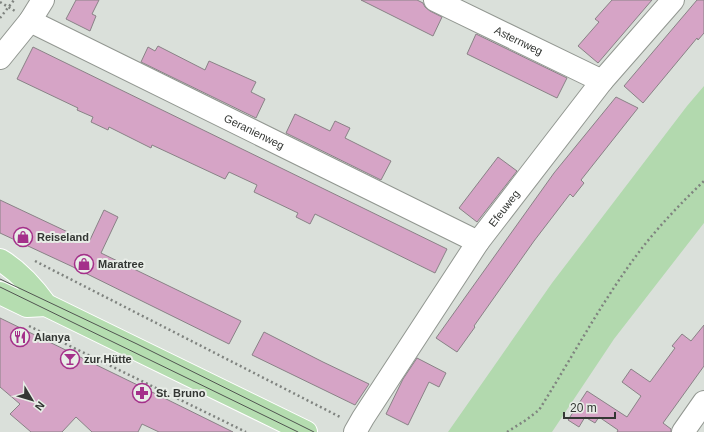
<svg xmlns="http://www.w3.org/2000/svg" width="704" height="432" font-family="Arial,sans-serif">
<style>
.green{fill:#b2d9ae}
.building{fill:#d6a4c6;stroke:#898286}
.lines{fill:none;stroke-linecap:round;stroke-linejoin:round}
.minor-casing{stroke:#929791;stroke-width:24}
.major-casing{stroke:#fff;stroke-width:24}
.path{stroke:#7f837f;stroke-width:2.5;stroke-dasharray:2 3;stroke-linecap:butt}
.minor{stroke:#fff;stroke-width:22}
.major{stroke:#b5ddb0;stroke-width:22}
.tram{stroke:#515551;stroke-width:1}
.labels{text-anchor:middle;stroke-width:4;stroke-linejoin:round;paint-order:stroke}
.street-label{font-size:11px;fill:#343734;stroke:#e8ede7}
.poi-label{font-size:11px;font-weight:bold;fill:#343734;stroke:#e8ede7;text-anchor:start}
</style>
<rect width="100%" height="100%" fill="#dae0da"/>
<!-- green -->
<polygon class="green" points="704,86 704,223 614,339 552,432 448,432 552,283 687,106"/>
<!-- building -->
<g class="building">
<polygon points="76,0 99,0 92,14 96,16 90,31 66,19"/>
<polygon points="361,0 417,0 423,3 425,7 430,11 442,17 433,36"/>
<polygon points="612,0 652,0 598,63 578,46 599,22 595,19"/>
<polygon points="697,0 704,0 704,33 698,40 697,38 643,103 624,86"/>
<polygon points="476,34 567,78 557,98 467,54"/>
<polygon points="158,46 205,70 209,61 256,82 251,92 265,99 256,118 141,62 148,47 155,51"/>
<polygon points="33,47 447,249 435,273 315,214 310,224 296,217 298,213 254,192 257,185 229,172 225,179 152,145 151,148 109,127 108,130 91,122 93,117 77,110 78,108 17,79"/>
<polygon points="616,97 638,108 581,180 584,183 573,197 570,194 534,241 474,326 475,327 457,352 436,338 554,173"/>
<polygon points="295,114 330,131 335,121 350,128 345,138 391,161 381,180 286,133"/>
<polygon points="498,157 517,171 477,222 459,208"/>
<polygon points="0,200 89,242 104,210 118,217 101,253 241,321 229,344 71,266 0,233"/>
<polygon points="0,318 156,394 233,432 159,432 142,424 138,432 92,432 76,417 62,432 31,432 10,414 20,404 0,387"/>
<polygon points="704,325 704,366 663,423 671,429 671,432 617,432 618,430 599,417 595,423 585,417 579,427 568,420 587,391 627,417 641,396 622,382 631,369 650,382 675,348 672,346 682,334 691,341"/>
<polygon points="264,332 323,362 369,384 355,405 252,355"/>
<polygon points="417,358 446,373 439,387 429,382 408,425 386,414 403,379"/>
</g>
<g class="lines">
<defs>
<g id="minor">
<path id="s1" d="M435,0L602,81"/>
<path id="s2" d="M30,21L478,242"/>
<polyline points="0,58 30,21 43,0"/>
<path id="s3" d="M355,432L363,418L478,242L602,81L673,0"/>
<polyline points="683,432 704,402"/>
</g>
<g id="major">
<path d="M0,260C19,271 33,287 46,305L306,432"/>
<polyline points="0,293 27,306 46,305"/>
</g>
</defs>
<!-- minor casing -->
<use href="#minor" class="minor-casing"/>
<!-- major casing -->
<use href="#major" class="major-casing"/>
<!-- path -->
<g class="path">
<polyline points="0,2 15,11"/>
<polyline points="0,18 14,0"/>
<polyline points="35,261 342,418"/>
<polyline points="29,326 246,432"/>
<path d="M507,432L526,420L539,410C573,356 603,299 642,248C661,224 682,202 704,181"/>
</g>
<!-- minor -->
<use href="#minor" class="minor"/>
<!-- major -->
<use href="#major" class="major"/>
<!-- tram -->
<g class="tram">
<polyline points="0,279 137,344 314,432"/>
<polyline points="0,287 298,432"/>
</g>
</g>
<!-- icons -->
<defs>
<symbol id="shop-ring" viewBox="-11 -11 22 22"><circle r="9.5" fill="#e8ede7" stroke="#a4308a" stroke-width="1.5"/><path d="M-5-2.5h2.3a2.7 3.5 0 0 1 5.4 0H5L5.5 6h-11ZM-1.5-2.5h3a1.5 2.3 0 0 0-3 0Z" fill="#a4308a"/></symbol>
<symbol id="restaurant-ring" viewBox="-11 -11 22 22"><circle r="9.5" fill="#e8ede7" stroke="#a4308a" stroke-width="1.5"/><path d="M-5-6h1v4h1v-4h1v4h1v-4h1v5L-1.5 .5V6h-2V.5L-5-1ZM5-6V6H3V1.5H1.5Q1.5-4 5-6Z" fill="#a4308a"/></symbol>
<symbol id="bar-ring" viewBox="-11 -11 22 22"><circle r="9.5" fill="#e8ede7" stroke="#a4308a" stroke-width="1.5"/><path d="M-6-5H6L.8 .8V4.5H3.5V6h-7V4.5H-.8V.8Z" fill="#a4308a"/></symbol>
<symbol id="pharmacy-ring" viewBox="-11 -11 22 22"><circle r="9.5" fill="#e8ede7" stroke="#a4308a" stroke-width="1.5"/><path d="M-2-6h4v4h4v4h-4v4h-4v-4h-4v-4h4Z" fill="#a4308a"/></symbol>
</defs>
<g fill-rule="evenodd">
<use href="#shop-ring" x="12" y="226" width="22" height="22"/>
<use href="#shop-ring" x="73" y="253" width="22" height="22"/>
<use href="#restaurant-ring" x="9" y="326" width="22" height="22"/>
<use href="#bar-ring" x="59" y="348" width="22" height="22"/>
<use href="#pharmacy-ring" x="131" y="382" width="22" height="22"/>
</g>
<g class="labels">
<!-- street labels -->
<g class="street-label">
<text dy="4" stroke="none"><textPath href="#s1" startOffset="93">Asternweg</textPath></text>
<text dy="4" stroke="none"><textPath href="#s2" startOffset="250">Geranienweg</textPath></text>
<text dy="4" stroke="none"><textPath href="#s3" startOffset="269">Efeuweg</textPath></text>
</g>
<!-- poi labels -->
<g class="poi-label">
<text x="37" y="241">Reiseland</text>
<text x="98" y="268">Maratree</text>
<text x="34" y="341">Alanya</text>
<text x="84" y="363">zur Hütte</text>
<text x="156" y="397">St. Bruno</text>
</g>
</g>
<!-- north arrow -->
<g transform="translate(32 400) rotate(128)" stroke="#e8ede7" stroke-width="3" paint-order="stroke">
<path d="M0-3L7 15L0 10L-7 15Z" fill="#343734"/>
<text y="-6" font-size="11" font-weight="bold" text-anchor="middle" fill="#343734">N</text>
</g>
<!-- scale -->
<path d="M564 412v6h51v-6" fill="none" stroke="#343734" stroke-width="2"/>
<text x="570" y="412" font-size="12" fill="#343734" stroke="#e8ede7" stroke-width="3" paint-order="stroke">20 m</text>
</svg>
